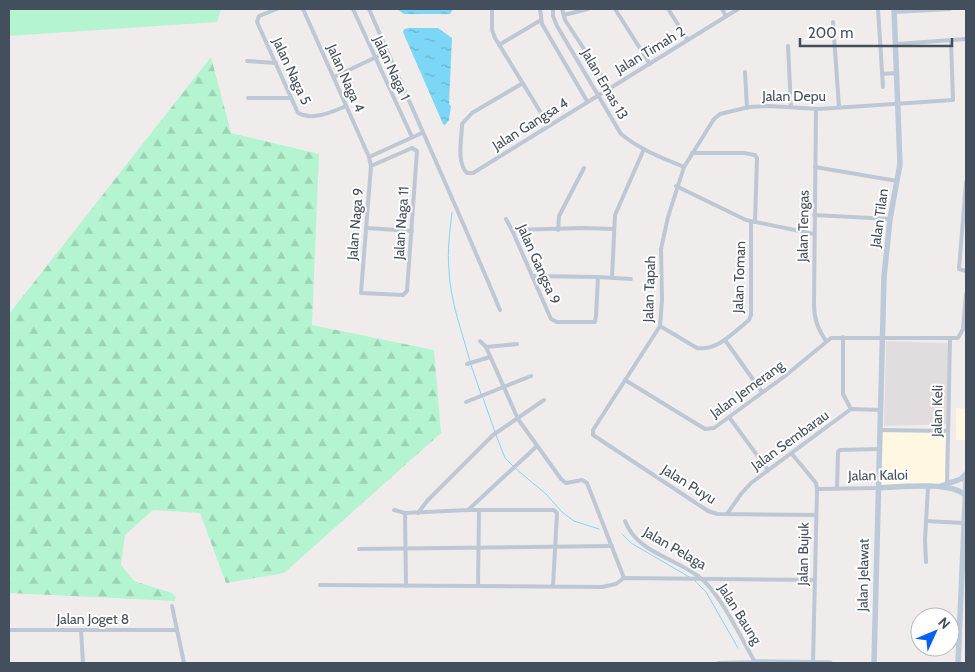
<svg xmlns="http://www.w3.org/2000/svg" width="975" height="672" font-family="Cabin,sans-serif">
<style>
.commercial{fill:#fef7e2}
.education{fill:#e1ddde}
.green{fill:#b4f4d0}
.forest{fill:url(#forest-firs)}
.water{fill:url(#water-ripples)}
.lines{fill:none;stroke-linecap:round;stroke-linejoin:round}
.stream{stroke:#7cd7f6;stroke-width:1}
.street{stroke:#bec8d4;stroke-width:4}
.secondary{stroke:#bcc9d9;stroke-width:5.5}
.labels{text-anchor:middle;stroke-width:4;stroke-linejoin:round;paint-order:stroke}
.street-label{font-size:14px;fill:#434f5c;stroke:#fff}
</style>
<defs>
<pattern id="forest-firs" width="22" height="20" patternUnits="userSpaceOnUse" patternTransform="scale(1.25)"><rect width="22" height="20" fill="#b4f4d0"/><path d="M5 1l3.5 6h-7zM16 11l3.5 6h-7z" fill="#9cd3b5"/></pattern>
<pattern id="water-ripples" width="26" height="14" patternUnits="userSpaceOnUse" patternTransform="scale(1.25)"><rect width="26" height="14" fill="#7cd7f6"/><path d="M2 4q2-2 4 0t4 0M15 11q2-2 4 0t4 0" fill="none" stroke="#67b1ca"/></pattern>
</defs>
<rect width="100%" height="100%" fill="#f0ecec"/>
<!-- commercial -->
<g class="commercial">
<polygon points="956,408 966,409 966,440 956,440"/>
<polygon points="882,432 946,433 945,481 938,484 881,485"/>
</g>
<!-- education -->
<polygon class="education" points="886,341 949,343 947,424 884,426"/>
<!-- green -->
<polygon class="green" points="9,9 221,9 217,22 9,36"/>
<!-- forest -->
<polygon class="forest" points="211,57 231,133 319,154 312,325 434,350 441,433 284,573 226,583 200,513 153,510 125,535 121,565 134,581 172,593 176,597 175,601 9,593 9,314"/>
<!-- water -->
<g class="water">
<polygon points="397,9 453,9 450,14 404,14"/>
<polygon points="409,28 438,28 452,38 449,104 451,106 449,120 445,125 443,124 403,32 404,29"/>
</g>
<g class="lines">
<!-- stream -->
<g class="stream">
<path d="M452,212C450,231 447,251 449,270C450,300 462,332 470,361"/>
<polyline points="471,365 481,394"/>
<polyline points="483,398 495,432"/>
<polyline points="496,435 505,458 513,466"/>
<polyline points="516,469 546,494 562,512 574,521 599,529"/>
<polyline points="622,534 631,543 691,578"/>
<polyline points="694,580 706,592 738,648"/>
</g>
<!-- street -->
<g class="street">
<path d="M277,9L259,16L257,22L298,113C313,121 332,112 346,106"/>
<polyline points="303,9 369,157 371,166 361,293 403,295 407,291 417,151 412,148 371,166"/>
<polyline points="353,9 412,137"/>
<path d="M369,9C412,109 458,209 500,310"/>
<polyline points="492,9 492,30 495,38 549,126"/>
<polyline points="540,9 542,24 587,101"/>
<path d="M553,9V16L557,26L621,134C639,149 662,158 684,167"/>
<polyline points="562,9 565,20 609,87"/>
<polyline points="615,9 650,64"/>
<polyline points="668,9 688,40"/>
<polyline points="722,9 726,16"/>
<polyline points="878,9 883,87"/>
<polyline points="895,12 950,9"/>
<polyline points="564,15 588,9"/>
<polyline points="833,22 839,107"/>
<polyline points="896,44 966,39"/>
<polyline points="499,45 541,20"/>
<polyline points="788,46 791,107"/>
<polyline points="247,61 276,63"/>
<polyline points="745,72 747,108"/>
<polyline points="882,74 897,73"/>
<polyline points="334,77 387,52"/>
<path d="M523,83L472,113L462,124C462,139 456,162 467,173H473L738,9"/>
<polyline points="248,98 291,98"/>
<path d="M816,109L814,305C814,319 818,329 826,341"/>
<polyline points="692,153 744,153 755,155 757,158 755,222"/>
<polyline points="369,157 422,133"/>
<polyline points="815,167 897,181"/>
<polyline points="966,182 959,269 966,271"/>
<polyline points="676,186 746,220 814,234"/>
<polyline points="814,215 890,219"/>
<polyline points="506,219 512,230 551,319 557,322 595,322 596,316 598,277"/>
<polyline points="366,228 412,231"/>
<polyline points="512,230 582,228 614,229"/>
<polyline points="558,230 559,216 584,168"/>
<polyline points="532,276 598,277 631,279"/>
<polyline points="612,277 615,215 644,149"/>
<path d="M660,326L697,348C718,351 734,332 749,320L751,315V222"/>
<polyline points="843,337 843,394 851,409"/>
<polyline points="725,340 762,392"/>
<polyline points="480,341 486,347 518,419 561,479 566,483 582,480 587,483 624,578"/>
<polyline points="486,347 517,344"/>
<polyline points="467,364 490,357"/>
<polyline points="625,380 705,429 714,428 785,376 831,338 958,338 963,329 966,294"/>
<polyline points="466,402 531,376"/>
<polyline points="729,417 768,470"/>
<polyline points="880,430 948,431"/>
<polyline points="792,454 816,483 817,489 813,663"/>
<polyline points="947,484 950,339"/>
<polyline points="837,488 838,452 840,450 879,449"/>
<polyline points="817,489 878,488"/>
<polyline points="394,510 405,513 468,510 554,510 557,513 553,586"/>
<polyline points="468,510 537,446"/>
<polyline points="405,513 406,586"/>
<polyline points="418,513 427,501 493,435 544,400"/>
<polyline points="727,514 741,494 751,483 851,409 880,410"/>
<polyline points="816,515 717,514 708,511 593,435 593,430 660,326 662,300 661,249 668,217 684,167 714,119 720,114 749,107 769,106 819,109 953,100 951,41"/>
<path d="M625,521C638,555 679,558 703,580C723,599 741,638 755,662L718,663"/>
<polyline points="926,521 964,523"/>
<polyline points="359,549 612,546"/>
<polyline points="926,562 925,540 928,487"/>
<polyline points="320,585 602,587 616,584 624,578 814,580"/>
<polyline points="478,586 479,510"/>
<polyline points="172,606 184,663"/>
<polyline points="9,630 177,630"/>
<polyline points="81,630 83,663"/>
</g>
<!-- secondary -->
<g class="secondary">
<polyline points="941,486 961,479 966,474"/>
<path d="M878,488C899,487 950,481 965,495"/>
<polyline points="755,663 755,662 830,663"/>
<polyline points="874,663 884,277 890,219 900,164 894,9"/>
<polyline points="958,663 966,481"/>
</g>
</g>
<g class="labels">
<!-- street labels -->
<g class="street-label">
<text transform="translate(650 50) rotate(-31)" y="5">Jalan Timah 2</text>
<text transform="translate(392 68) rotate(65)" y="5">Jalan Naga 1</text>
<text transform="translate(292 71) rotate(65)" y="5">Jalan Naga 5</text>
<text transform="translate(346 78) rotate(66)" y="5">Jalan Naga 4</text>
<text transform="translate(605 84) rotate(60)" y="5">Jalan Emas 13</text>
<text x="794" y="101">Jalan Depu</text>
<text transform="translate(530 124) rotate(-32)" y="5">Jalan Gangsa 4</text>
<text transform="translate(879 218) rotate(-82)" y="5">Jalan Tilan</text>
<text transform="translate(401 223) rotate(-86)" y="5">Jalan Naga 11</text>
<text transform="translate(355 224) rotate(-85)" y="5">Jalan Naga 9</text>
<text transform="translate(803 226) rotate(-89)" y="5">Jalan Tengas</text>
<text transform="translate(539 264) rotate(66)" y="5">Jalan Gangsa 9</text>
<text transform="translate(739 277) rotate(-88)" y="5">Jalan Toman</text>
<text transform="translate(649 289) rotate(-88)" y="5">Jalan Tapah</text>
<text transform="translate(747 389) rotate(-36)" y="5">Jalan Jemerang</text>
<text transform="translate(937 411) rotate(-89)" y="5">Jalan Keli</text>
<text transform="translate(790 440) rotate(-36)" y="5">Jalan Sembarau</text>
<text transform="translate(878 475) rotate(-1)" y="5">Jalan Kaloi</text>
<text transform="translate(689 484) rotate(32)" y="5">Jalan Puyu</text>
<text transform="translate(675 548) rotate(30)" y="5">Jalan Pelaga</text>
<text transform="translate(803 554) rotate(-89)" y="5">Jalan Bujuk</text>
<text transform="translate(863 575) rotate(-89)" y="5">Jalan Jelawat</text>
<text transform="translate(740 614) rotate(58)" y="5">Jalan Baung</text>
<text x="93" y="624">Jalan Joget 8</text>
</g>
</g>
<!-- border -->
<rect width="975" height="672" fill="none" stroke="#434f5c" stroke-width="20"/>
<!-- north arrow -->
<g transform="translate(935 632) rotate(46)"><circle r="24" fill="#ffffff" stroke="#b4b9be"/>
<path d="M0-4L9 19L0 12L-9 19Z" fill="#0361f3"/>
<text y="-8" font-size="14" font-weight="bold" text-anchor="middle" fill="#434f5c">N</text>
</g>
<!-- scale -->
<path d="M800 38v8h152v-8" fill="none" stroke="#434f5c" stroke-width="2.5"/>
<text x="808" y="38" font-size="15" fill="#434f5c" stroke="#ffffff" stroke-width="4" paint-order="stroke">200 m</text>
</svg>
